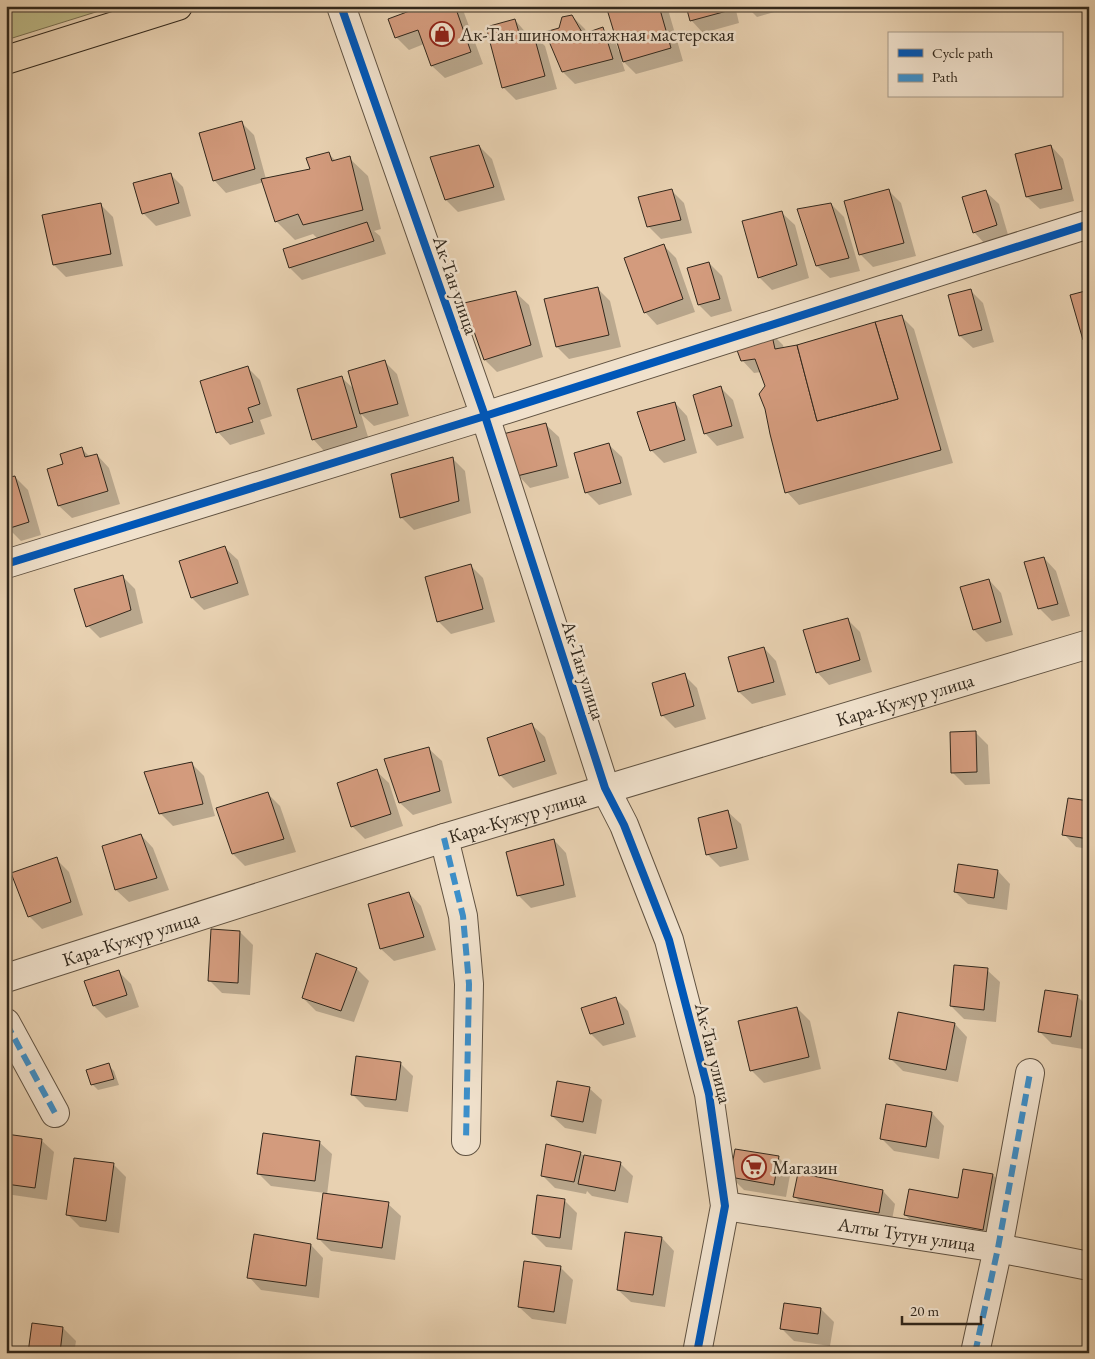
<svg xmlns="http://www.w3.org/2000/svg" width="1095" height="1359" font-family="'EB Garamond',serif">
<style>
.green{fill:#bdb987;stroke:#787052}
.shadow{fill:#0003}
.building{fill:#d39b7d;stroke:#32281c}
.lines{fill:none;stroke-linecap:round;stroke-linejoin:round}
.minor-casing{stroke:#605241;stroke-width:30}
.primary-casing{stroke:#32281c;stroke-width:30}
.minor{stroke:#f0e1cc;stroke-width:28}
.primary{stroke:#e8d1b1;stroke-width:28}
.quiet{stroke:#3c8fca;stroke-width:6;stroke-dasharray:12 6;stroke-linecap:butt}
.cycleway-casing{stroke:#f0e1cc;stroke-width:11}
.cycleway{stroke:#0057b8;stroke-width:8}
.labels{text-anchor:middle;stroke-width:5;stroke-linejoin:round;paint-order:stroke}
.poi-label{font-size:19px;fill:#32281c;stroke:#f0e1cc;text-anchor:start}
.street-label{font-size:19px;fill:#32281c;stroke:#f0e1cc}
</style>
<rect width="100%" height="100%" fill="#e8d1b1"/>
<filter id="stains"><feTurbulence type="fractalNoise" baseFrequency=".004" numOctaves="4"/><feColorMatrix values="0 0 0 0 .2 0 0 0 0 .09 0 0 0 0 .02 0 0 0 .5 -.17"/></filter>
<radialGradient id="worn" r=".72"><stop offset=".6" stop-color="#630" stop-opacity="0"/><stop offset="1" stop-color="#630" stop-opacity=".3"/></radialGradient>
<!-- green -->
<polygon class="green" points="6,6 115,6 6,40"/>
<!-- shadow -->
<g class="shadow">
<polygon points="427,6 459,6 463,10 483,64 445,78 432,66 424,44 409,50 396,37"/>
<polygon points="608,6 667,6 683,61 636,74 621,59 625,71 575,84 563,72 560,29 572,16 585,29 587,34 602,28 615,41 619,52 621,51"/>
<polygon points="687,6 735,6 739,23 703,33 691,20"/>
<polygon points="746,6 796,6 757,17"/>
<polygon points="515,20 528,35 533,34 545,46 557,89 516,100 503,87"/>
<polygon points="242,123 254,135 266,179 312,170 329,154 336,161 349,158 368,176 381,229 374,231 380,236 386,254 302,280 290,268 318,239 313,234 295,240 276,221 264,182 226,193 214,180"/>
<polygon points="479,146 492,159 505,200 458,212 446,200"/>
<polygon points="1051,146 1063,159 1074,201 1040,209 1027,197"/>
<polygon points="170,174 183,187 191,216 156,226 143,213"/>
<polygon points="671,190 684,203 692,233 661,239 649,227"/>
<polygon points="888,190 901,203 916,256 873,267 861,255 846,201"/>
<polygon points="986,192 999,204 1009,238 986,245 974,232"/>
<polygon points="831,204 844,217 860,271 830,278 817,266 799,210"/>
<polygon points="101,205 113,217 123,266 66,277 54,265"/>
<polygon points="782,213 795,225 809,278 772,290 759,277"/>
<polygon points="663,245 676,258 695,312 657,325 645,312"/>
<polygon points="709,263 722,276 732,311 711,317 699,305"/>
<polygon points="597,288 610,301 621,347 569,359 557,347"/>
<polygon points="970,290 983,303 994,342 973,348 960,336 949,296"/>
<polygon points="1089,291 1089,344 1084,339"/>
<polygon points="516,293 529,305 543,357 497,372 485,360"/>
<polygon points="901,316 914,329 953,463 799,505 787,492 766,387 761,372 754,373 742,360 770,332 783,345 784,349"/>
<polygon points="385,362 397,374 409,416 374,426 361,414 369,440 325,452 313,439 342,378 355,390"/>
<polygon points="248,368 260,380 272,416 260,420 265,434 230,445 218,432"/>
<polygon points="721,388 733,400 744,438 717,446 705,433"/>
<polygon points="675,403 687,416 697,453 664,463 651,450"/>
<polygon points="546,425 559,437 569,478 530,488 518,475"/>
<polygon points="609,445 622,457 632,495 599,505 586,492"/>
<polygon points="81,448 90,457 97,455 109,468 120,504 72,518 59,506 64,465"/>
<polygon points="452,458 465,471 471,513 414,530 401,517"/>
<polygon points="15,477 28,490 41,535 21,541 8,528 6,521 6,480"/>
<polygon points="225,548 238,560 249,595 204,610 192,598"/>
<polygon points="1044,558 1056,571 1070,616 1052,621 1039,608"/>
<polygon points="471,566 483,578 495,622 451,634 438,621"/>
<polygon points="123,577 135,589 143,623 100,638 88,626"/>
<polygon points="989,580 1001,593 1013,635 986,642 974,630 962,588"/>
<polygon points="847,619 860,632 872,672 829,685 817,672"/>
<polygon points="764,648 776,661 786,695 752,704 739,692 729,658"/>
<polygon points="684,675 697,688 706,719 675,728 662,715"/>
<polygon points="532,725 545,737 557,774 513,788 500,775"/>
<polygon points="976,733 988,745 990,784 965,785 953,773"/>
<polygon points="429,749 442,761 452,803 413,815 400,803 386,760"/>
<polygon points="191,763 204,776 215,816 173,826 160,813"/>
<polygon points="376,771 389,783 403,826 365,839 352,826"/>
<polygon points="268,794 280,806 296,852 245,866 233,854"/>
<polygon points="1089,802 1089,849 1076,847 1064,834"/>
<polygon points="728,812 741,824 749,860 720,867 707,854"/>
<polygon points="141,835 153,848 169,890 129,902 116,890 104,847"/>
<polygon points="554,840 566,853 576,897 531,908 518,895"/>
<polygon points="56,859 69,872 83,915 42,929 29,916"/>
<polygon points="998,871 1010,884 1007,910 968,904 955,892"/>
<polygon points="409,893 421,906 436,950 394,961 381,949 369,905"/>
<polygon points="240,932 253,945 250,995 222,993 210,981"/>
<polygon points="357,969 369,981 354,1022 316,1011 303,998"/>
<polygon points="987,970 1000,982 996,1022 964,1019 951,1006"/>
<polygon points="119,972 131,984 139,1007 106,1018 94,1006"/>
<polygon points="1077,996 1089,1008 1089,1041 1085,1038 1083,1049 1052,1044 1040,1032"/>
<polygon points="615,998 628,1011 636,1037 603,1046 591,1034 583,1008"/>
<polygon points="797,1008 810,1021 821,1069 764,1083 751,1070"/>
<polygon points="955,1024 967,1037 958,1082 903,1071 890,1058"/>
<polygon points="400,1063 413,1076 408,1112 365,1107 352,1094"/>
<polygon points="108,1065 114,1071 119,1085 98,1090 92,1084"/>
<polygon points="589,1088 602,1100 596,1134 565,1128 552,1116"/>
<polygon points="932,1113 944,1126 939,1159 894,1151 881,1138"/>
<polygon points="6,1135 41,1140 54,1152 47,1200 6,1194"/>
<polygon points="319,1142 332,1154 327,1195 388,1204 401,1216 395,1260 331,1251 318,1238 325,1193 271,1186 258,1173"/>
<polygon points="580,1153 584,1156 620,1163 633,1176 628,1203 592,1196 587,1191 586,1194 555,1188 542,1175"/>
<polygon points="778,1157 791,1170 786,1197 744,1190 731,1177"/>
<polygon points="75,1159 114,1165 126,1177 119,1233 80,1227 68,1215"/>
<polygon points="964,1170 993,1175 1006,1188 995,1242 918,1227 905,1215 959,1200"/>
<polygon points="883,1191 895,1204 891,1225 807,1209 794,1196"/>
<polygon points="565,1201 577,1213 572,1250 546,1247 533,1234"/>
<polygon points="662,1238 674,1251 665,1307 631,1302 618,1290"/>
<polygon points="311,1245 323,1258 319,1298 261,1290 249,1277"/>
<polygon points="560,1267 573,1280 566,1324 532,1319 519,1307"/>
<polygon points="785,1304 821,1309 834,1322 830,1346 794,1341 781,1328"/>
<polygon points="33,1324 63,1328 76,1341 74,1353 29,1353"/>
</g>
<!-- building -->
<g class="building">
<polygon points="423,6 455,6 471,52 431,66 418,30 395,38 388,19"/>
<polygon points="606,6 659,6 671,48 623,62"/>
<polygon points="686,6 726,6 727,11 690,21"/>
<polygon points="572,15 583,34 603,27 613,59 562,72 545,32 559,28 562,17"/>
<polygon points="515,19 520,36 533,32 545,76 502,88 486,27"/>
<polygon points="242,121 255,169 213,181 199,133"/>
<polygon points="479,145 494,187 445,200 430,157"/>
<polygon points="1051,145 1062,189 1026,197 1015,154"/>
<polygon points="329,152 332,161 350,156 363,210 303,225 298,214 275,222 261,179 310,169 306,158"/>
<polygon points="171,173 179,203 142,214 133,183"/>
<polygon points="672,189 681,220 647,227 638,197"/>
<polygon points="889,189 904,243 859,255 844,201"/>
<polygon points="986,190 997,225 973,233 962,197"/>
<polygon points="101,203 111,254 53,265 42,215"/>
<polygon points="831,203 849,258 816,266 797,209"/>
<polygon points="782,211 797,265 758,278 742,221"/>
<polygon points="367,222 374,241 289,268 283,249"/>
<polygon points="664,244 683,299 644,313 624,258"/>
<polygon points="709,262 720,299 698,305 687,268"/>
<polygon points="598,287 609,335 556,347 544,299"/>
<polygon points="971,289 982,330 959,336 948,295"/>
<polygon points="1089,290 1089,338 1083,340 1070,295"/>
<polygon points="516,291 531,345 484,360 464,303"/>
<polygon points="902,315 941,450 785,493 770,434 765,409 759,394 765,386 755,359 741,361 734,342 771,331 775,349 797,345 817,421 898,399 875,322"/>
<polygon points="875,322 898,399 817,421 797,345"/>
<polygon points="385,360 398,404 360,414 348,371"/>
<polygon points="248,366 260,404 248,408 253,422 216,433 200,381"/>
<polygon points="342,376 357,427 312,440 297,389"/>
<polygon points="721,386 732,426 704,434 693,395"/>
<polygon points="675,402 685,440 650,451 637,412"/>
<polygon points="546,423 557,466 517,476 503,434"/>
<polygon points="609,443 621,483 585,493 574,453"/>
<polygon points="82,447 85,457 97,454 108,491 58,506 47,469 63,464 60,454"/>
<polygon points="453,457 459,501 400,518 391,474"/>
<polygon points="15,476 29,522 7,529 6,478"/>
<polygon points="225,546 238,583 191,598 179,561"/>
<polygon points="1044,557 1058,604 1038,609 1024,562"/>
<polygon points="471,564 483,609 437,622 425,577"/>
<polygon points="123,575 131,610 86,627 74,589"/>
<polygon points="989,579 1001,622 973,630 960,587"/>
<polygon points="848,618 860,660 816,673 803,630"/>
<polygon points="764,647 774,682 738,692 728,657"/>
<polygon points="685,673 694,706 661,716 652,683"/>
<polygon points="532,723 545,761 499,776 487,738"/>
<polygon points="976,731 977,772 951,773 950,732"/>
<polygon points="429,747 440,791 399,803 384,759"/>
<polygon points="192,762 203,804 159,814 144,772"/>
<polygon points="377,769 391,814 351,827 337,783"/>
<polygon points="268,792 284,839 232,854 216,808"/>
<polygon points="1068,798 1089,801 1089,839 1062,835"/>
<polygon points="728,810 737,848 706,855 698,818"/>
<polygon points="141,834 157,878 115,890 102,846"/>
<polygon points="554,839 564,885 517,896 506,852"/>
<polygon points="57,857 71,902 28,917 11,873"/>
<polygon points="958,864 998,870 994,898 954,892"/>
<polygon points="409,892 424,937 380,949 368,904"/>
<polygon points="211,929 240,931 238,983 208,981"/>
<polygon points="316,953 357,968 341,1011 302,998"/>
<polygon points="954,965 988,968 984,1010 950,1006"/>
<polygon points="119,970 127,995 93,1006 84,981"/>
<polygon points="1045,990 1078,995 1071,1037 1038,1032"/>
<polygon points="616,997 624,1024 590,1034 581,1008"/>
<polygon points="1089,1006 1089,1039 1084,1038"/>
<polygon points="797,1007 809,1057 750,1071 738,1021"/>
<polygon points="898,1012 955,1023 946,1070 889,1059"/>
<polygon points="356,1056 401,1062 396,1100 351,1095"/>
<polygon points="109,1063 114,1079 91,1085 86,1070"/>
<polygon points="557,1081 590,1087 583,1122 551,1116"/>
<polygon points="886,1104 932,1112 926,1147 880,1139"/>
<polygon points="263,1133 320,1141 315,1181 257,1174"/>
<polygon points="6,1134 42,1139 35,1188 6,1184"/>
<polygon points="546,1144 581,1152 574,1182 541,1176"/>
<polygon points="735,1149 779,1156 774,1185 730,1177"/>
<polygon points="584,1155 621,1162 615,1191 578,1184"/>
<polygon points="74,1158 114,1163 106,1221 66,1215"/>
<polygon points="963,1169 993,1174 983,1230 904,1215 909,1189 958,1198"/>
<polygon points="798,1173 883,1190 879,1213 793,1197"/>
<polygon points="323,1193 389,1202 382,1248 317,1239"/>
<polygon points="537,1195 565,1199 560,1238 532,1234"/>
<polygon points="625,1232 662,1237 653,1295 617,1290"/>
<polygon points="254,1234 311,1244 306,1286 247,1278"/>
<polygon points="524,1261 561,1266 554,1312 518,1307"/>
<polygon points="784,1303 821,1308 818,1334 780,1329"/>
<polygon points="32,1323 63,1327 60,1353 28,1353"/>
</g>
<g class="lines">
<defs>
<g id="minor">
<polyline points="341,6 485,416 605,788 624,825 669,940 709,1094 725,1206 697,1353"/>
<polyline points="6,564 485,416 1089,224"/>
<polyline points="444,838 463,916 469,984 466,1141"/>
<path id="s1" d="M6,978L444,838L1089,644"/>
<polyline points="6,1023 55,1113"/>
<path id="s2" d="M725,1206L998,1248L1089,1266"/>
<polyline points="975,1353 998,1248 1030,1073"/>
</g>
<polyline id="primary" points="6,60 178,6"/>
</defs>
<!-- minor casing -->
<use href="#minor" class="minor-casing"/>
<!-- primary casing -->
<use href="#primary" class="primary-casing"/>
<!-- minor -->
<use href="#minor" class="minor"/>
<!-- primary -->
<use href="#primary" class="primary"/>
<!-- quiet -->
<g class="quiet">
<polyline points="444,838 463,916 469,984 466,1141"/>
<polyline points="6,1023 55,1113"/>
<polyline points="975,1353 998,1248 1030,1073"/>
</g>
<defs>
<g id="cycleway">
<polyline points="341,6 485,416 605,788 624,825 669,940 709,1094 725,1206 697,1353"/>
<polyline points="6,564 485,416 1089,224"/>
</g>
</defs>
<!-- cycleway casing -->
<use href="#cycleway" class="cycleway-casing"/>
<!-- cycleway -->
<use href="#cycleway" class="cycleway"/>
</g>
<!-- icons -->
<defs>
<symbol id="shop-ring" viewBox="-11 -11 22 22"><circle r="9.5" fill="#f0e1cc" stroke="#8f2418" stroke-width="1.5"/><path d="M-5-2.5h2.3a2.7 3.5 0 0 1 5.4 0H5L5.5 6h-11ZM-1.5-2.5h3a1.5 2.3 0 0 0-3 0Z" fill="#8f2418"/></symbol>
<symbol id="supermarket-ring" viewBox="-11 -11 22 22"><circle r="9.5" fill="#f0e1cc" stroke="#8f2418" stroke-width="1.5"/><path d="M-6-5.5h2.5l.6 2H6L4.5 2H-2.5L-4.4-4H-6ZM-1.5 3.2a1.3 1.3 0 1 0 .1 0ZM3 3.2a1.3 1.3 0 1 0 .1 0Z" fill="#8f2418"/></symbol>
</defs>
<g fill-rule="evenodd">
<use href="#shop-ring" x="428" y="20" width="28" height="28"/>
<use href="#supermarket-ring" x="740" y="1153" width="28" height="28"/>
</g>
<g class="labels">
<!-- poi labels -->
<g class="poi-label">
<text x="460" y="41">Ак-Тан шиномонтажная мастерская</text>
<text x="772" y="1174">Магазин</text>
</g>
<!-- street labels -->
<g class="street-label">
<text transform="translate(456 285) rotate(71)" y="7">Ак-Тан улица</text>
<text transform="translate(584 670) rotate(72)" y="7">Ак-Тан улица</text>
<text dy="7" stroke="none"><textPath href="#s1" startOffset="941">Кара-Кужур улица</textPath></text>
<text dy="7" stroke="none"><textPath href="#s1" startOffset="536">Кара-Кужур улица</textPath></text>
<text dy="7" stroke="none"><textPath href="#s1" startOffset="131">Кара-Кужур улица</textPath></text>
<text transform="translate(714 1053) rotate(76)" y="7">Ак-Тан улица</text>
<text dy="7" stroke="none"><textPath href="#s2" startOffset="184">Алты Тутун улица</textPath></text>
</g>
</g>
<!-- margin -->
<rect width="1095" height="1359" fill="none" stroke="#e8d1b1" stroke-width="25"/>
<rect x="8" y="8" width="1080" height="1344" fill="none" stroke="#32281c" stroke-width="2.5"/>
<rect x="12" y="12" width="1070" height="1334" fill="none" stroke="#32281c"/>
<!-- legend -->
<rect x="888" y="32" width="175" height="65" fill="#f0e1cc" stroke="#a49786"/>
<rect x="898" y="49" width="25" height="8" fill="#0057b8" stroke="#a49786"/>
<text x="932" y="58" font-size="15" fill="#32281c">Cycle path</text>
<rect x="898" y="74" width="25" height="8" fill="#3c8fca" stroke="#a49786"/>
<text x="932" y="82" font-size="15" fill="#32281c">Path</text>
<!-- scale -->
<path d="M902 1316v8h79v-8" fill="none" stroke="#32281c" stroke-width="2.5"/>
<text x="910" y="1316" font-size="15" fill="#32281c" stroke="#f0e1cc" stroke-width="4" paint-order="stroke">20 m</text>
<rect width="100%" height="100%" filter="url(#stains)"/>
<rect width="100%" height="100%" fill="url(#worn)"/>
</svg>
